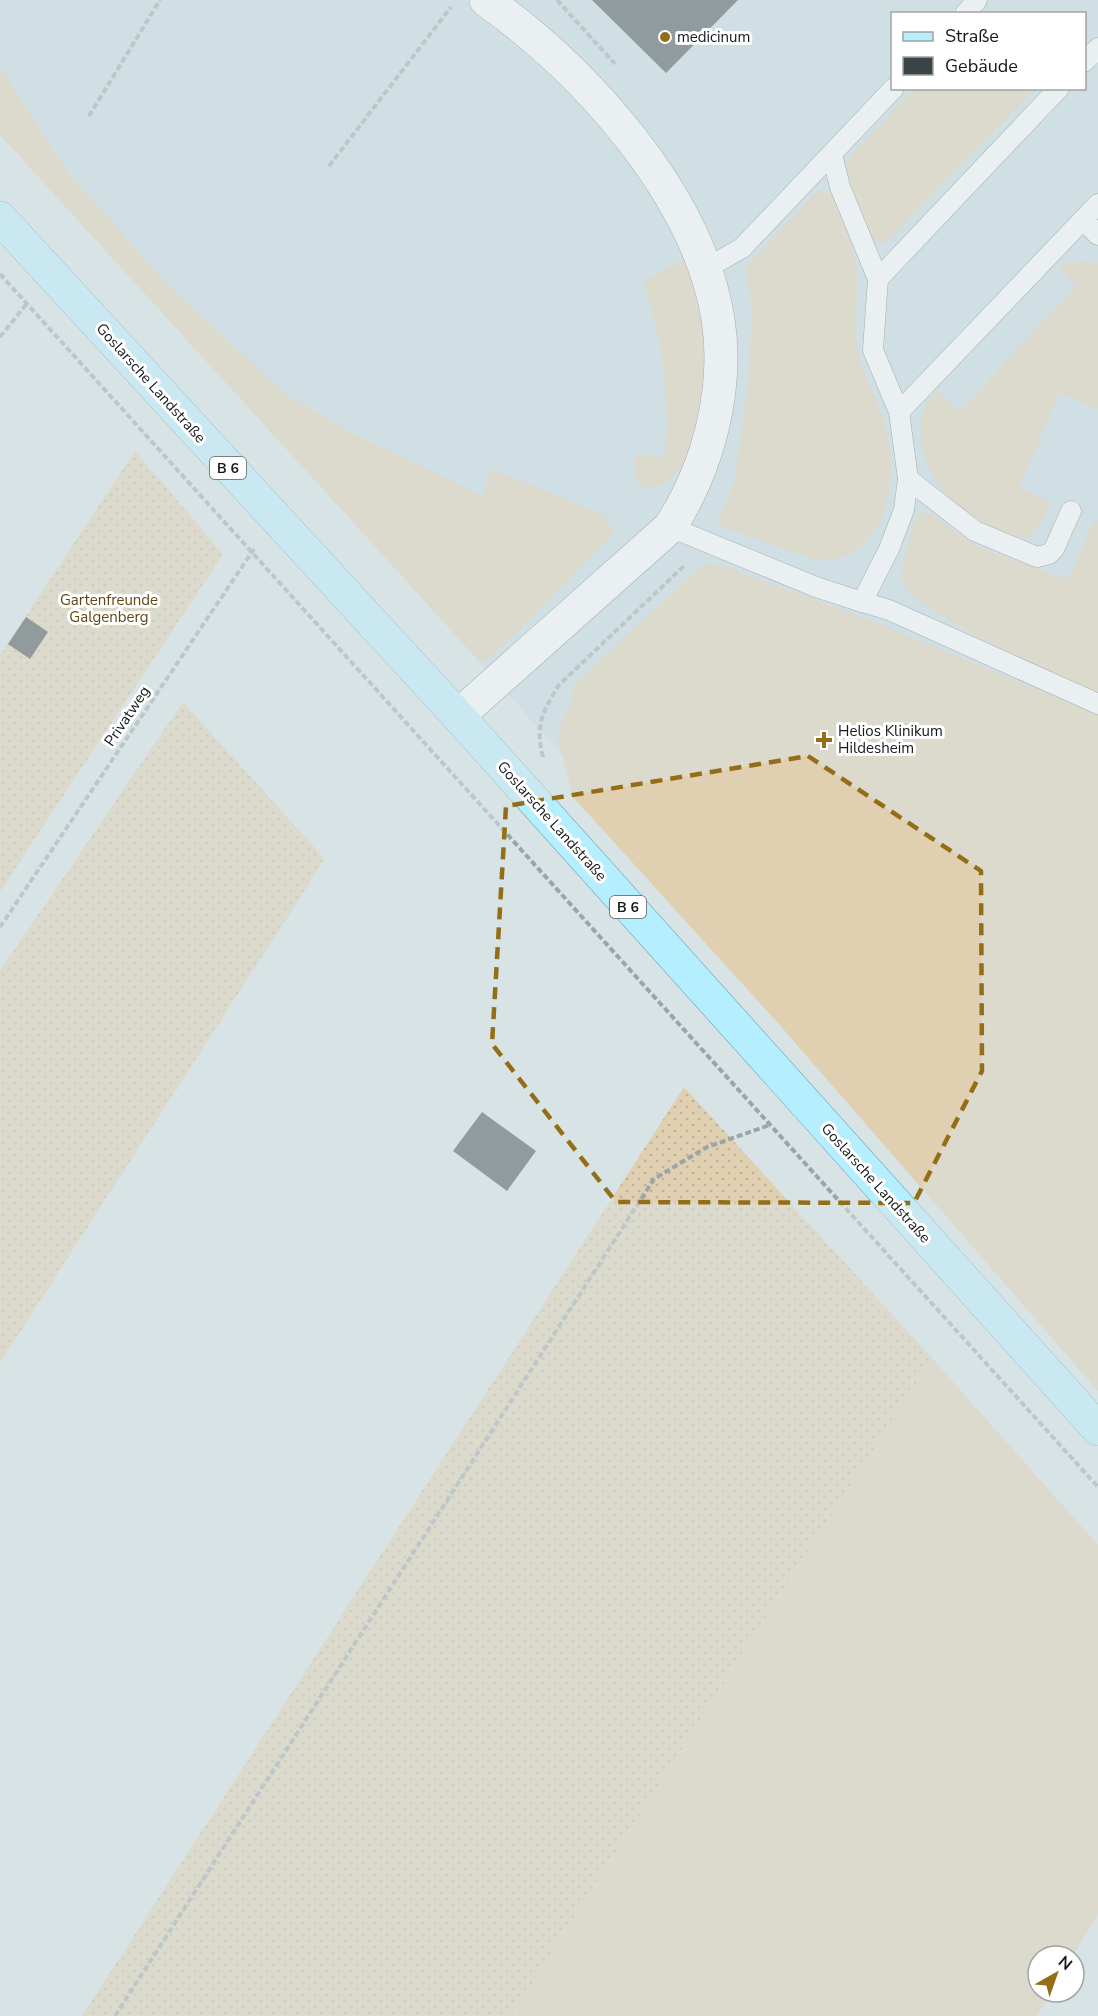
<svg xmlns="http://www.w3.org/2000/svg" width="1098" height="2016" font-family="'Nunito Sans',sans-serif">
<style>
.built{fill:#c5d9df;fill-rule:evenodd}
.grass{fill:#e0cfb0}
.garden{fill:url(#garden-dots)}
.building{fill:#3a4346}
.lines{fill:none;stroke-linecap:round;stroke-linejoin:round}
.service-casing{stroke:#656f72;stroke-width:21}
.minor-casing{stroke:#656f72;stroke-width:34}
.primary-casing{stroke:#5c9cae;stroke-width:34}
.path{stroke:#9ba4a6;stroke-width:4;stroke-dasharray:6 3;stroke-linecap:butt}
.service{stroke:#fff;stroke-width:20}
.minor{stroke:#fff;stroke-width:33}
.primary{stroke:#b5eefe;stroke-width:33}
.marked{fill:none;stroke:#946e17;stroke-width:4.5;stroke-dasharray:12 8;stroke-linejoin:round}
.poi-dot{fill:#946e17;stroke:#fff;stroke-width:2}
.labels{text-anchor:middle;stroke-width:6;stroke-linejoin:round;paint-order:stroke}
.shield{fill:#fff;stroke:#5b5e5f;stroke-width:1.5}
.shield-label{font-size:14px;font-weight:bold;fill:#15191a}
.poi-label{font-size:15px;fill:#15191a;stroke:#fff;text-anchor:start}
.street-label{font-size:15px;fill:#15191a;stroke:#fff}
.park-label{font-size:15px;fill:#604712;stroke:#fff}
</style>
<defs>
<pattern id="garden-dots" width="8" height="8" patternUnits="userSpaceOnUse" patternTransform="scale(1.5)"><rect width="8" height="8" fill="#e0cfb0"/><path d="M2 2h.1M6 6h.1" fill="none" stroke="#bfb197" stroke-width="1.8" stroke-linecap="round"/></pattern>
</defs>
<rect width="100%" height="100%" fill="#d8e3e6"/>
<!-- built -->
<path class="built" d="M0,0H1098V1353L0,127ZM892,14H1084V88H892Z"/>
<!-- grass -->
<g class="grass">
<polygon points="0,67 66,170 166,283 285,394 350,432 483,496 491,469 605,515 614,533 514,636 481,663 0,135"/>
<polygon points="914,89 1035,89 887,242 877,243 871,238 847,174 848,160"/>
<path d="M817,191H827L833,198C843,223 857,250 857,277C858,299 853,323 857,346C862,376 880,402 887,432C900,485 883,566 815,560L717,525L735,480L748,384L752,307L745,268Z"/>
<path d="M685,259C694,285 706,315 707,343C707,386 703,453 668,481C657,490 646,489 635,481L636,454L665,458C670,397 663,339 643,281Z"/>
<path d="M1084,261L1098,264V409L1060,393L1019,487L1051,502L1043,520L1030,537C967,544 885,445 937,390L959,412L1076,286L1058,266Z"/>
<path d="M922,513H929L979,547L1067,579L1072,573L1094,520L1098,522V694C1061,677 915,615 903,582C899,570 905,557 908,546C911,535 912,519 922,513Z"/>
<polygon points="704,563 729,568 873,621 1098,715 1098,1391 777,1022 573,797 557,736 572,697 573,686"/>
<polygon points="932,1358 1098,1545 1098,1915 1073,1956 1038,1956 1038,1992 1052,1992 1037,2016 511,2016"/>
</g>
<!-- garden -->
<g class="garden">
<polygon points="135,451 223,554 0,892 0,655"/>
<polygon points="183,702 325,859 0,1363 0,971"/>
<polygon points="684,1087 932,1358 511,2016 82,2016"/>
</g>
<!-- building -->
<g class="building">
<polygon points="592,0 738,0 666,73"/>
<polygon points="26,617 48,632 30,659 8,644"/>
<polygon points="482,1112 536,1151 507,1191 453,1151"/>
</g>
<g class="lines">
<defs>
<g id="service">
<polyline points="965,14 977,0"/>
<polyline points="1084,62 1098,48"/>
<polyline points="1083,220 1098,235"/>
<polyline points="705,269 742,248 894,88"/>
<polyline points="878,279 1059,88"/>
<polyline points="899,412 1098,204"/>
<polyline points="908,479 975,531 1037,557 1049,554 1054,549 1071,511"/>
<polyline points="670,527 816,587 862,602 889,549 904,510 908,479 899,412 873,350 878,279 840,187 832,154"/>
<polyline points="862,602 889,610 1098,704"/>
</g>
<path id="minor" d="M458,716L670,527C708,468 729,390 718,319C698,194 585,71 486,0"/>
<polyline id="primary" points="0,218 458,716 1098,1429"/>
</defs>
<!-- service casing -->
<use href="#service" class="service-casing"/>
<!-- minor casing -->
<use href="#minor" class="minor-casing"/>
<!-- primary casing -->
<use href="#primary" class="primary-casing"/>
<!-- path -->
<g class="path">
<polyline points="557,0 615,64"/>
<polyline points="89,116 160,0"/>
<polyline points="329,166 451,7"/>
<polyline points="0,274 1098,1487"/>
<polyline points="0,337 28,302"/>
<path d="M543,757C535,725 542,712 559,685L686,564"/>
<polyline points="0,927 254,549"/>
<polyline points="115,2016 654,1179 707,1147 770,1125"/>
</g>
<!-- service -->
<use href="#service" class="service"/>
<!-- minor -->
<use href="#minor" class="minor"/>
<!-- primary -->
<use href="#primary" class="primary"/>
</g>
<!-- marked area -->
<path d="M0 0H1098V2016H0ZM808,756L981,871L982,1071L914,1203L616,1202L492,1044L506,806Z" fill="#d8e3e6" fill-opacity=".55" fill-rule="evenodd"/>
<path class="marked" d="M808,756L981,871L982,1071L914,1203L616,1202L492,1044L506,806Z"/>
<!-- markers -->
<g class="poi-dot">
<circle cx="665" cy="37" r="6"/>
<path d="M821 731h6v6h6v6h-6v6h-6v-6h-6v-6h6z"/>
</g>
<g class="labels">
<!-- shield labels -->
<g class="shield">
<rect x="210" y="457" width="36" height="22" rx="4.5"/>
<rect x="610" y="896" width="36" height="22" rx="4.5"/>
</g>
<g class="shield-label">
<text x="228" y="473">B 6</text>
<text x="628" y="912">B 6</text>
</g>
<!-- poi labels -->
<g class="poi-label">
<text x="677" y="42">medicinum</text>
<text x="838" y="736">Helios Klinikum<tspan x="838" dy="17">Hildesheim</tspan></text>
</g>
<!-- street labels -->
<g class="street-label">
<text transform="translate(151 383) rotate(48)" y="5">Goslarsche Landstraße</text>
<text transform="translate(127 716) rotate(-56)" y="5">Privatweg</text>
<text transform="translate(552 821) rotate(48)" y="5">Goslarsche Landstraße</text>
<text transform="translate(876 1183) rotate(48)" y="5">Goslarsche Landstraße</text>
</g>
<!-- park labels -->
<g class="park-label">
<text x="109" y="605">Gartenfreunde<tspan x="109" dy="17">Galgenberg</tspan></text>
</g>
</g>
<!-- legend -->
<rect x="891" y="12" width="195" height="78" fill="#ffffff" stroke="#a1a3a3" stroke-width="1.5"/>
<rect x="903" y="32" width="30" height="9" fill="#b5eefe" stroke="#a1a3a3" stroke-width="1.5"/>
<text x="945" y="42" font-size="18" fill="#15191a">Straße</text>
<rect x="903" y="57" width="30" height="18" fill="#3a4346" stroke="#a1a3a3" stroke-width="1.5"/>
<text x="945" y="72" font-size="18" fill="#15191a">Gebäude</text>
<!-- north arrow -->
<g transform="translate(1056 1974) rotate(40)"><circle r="28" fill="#ffffff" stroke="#a1a3a3" stroke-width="1.5"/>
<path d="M0-4.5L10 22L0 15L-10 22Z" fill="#946e17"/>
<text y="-9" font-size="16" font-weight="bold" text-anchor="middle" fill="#15191a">N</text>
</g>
</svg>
